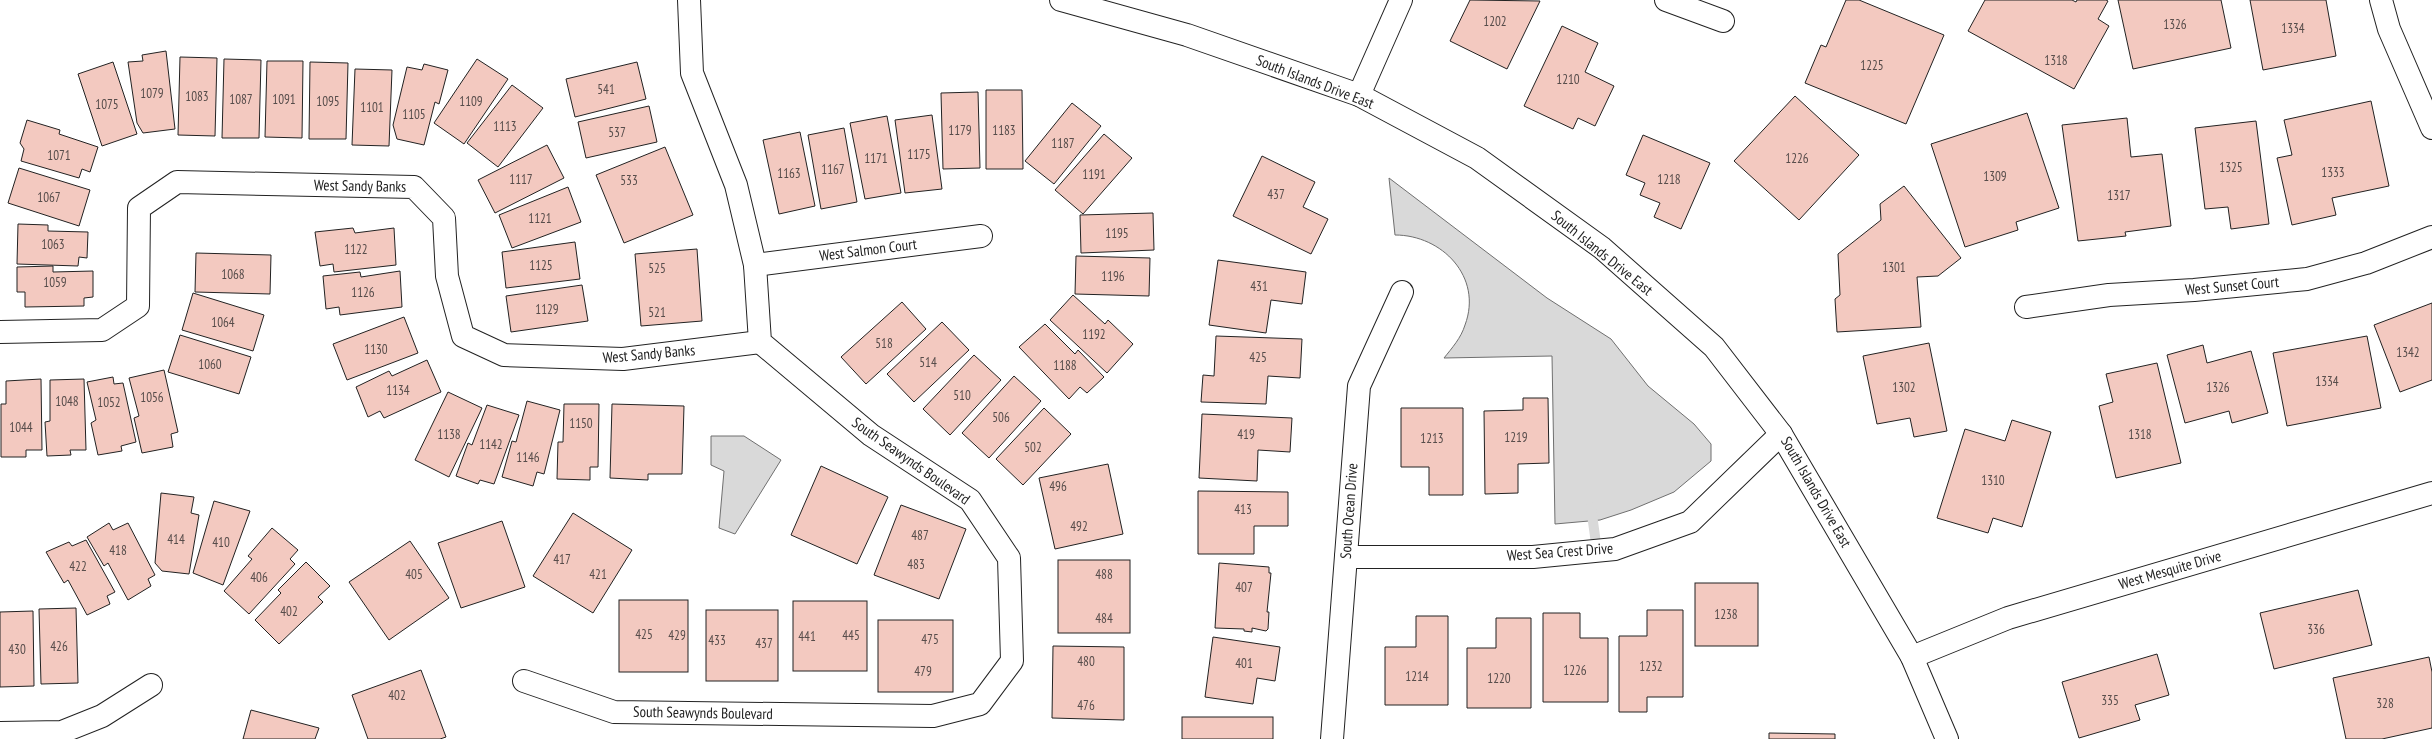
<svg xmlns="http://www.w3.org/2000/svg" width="2432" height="739" font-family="'PT Sans Narrow',sans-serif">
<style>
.water{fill:#d9d9d9;stroke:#6f6f6f}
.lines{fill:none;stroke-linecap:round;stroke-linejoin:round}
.stream{stroke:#d9d9d9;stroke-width:10}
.building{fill:#f3c9c0;stroke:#222}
.minor-casing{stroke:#222;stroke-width:24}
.minor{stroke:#fff;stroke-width:22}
.labels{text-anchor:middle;stroke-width:3;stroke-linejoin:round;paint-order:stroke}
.number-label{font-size:13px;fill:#564c4a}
.street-label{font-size:15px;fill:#222;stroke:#fff}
</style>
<rect width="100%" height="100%" fill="#fff"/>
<!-- water -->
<g class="water">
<path d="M1389,178L1547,298L1611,339L1648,386L1694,424L1711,444V461L1674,492L1631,510L1600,520L1555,524L1552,356L1444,358C1452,348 1461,338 1465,325C1483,277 1442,235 1395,235Z"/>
<polygon points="711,436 744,436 781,460 735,534 719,528 724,471 711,465"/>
</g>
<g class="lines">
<!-- stream -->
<polyline class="stream" points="1591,507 1597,551"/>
</g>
<!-- building -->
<g class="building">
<polygon points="1470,0 1540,1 1507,69 1450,41"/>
<polygon points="1846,0 1859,0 1944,35 1906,124 1805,83 1821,45 1826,47"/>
<polygon points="1985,0 2072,0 2076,2 2077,0 2106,0 2108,1 2098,19 2109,26 2074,89 1968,31"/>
<polygon points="2118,0 2221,0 2231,48 2133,69"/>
<polygon points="2250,0 2326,0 2336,56 2263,70"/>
<polygon points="1562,26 1598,43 1585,72 1614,86 1595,126 1578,118 1573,129 1524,106"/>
<polygon points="166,51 175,129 143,133 137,123 128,62 143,61 142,55"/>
<polygon points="180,57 217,58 215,136 178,135"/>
<polygon points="224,59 261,60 259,138 222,138"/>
<polygon points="477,59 508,79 464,144 434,123"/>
<polygon points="267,61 303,61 302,138 265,137"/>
<polygon points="113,62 137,134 102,146 78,74"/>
<polygon points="310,62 348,63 346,139 309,139"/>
<polygon points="637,62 646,99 575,117 566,79"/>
<polygon points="424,64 448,70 439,104 435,102 424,145 397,139 393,125 407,67 422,70"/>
<polygon points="355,69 392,70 389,146 352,145"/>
<polygon points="512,85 543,108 498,167 467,143"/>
<polygon points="986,90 1022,90 1023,169 986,169"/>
<polygon points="978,92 980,168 943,169 941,93"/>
<polygon points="1795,96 1859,155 1799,220 1734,161"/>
<polygon points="2371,101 2389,186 2332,198 2336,215 2292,225 2277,158 2292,155 2284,120"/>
<polygon points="1072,103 1101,126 1054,184 1025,161"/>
<polygon points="649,106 657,142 586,158 578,122"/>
<polygon points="2027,113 2059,208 2016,222 2018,230 1965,247 1931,144"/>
<polygon points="932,115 942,189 905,193 895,120"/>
<polygon points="887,116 901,193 865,199 850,123"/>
<polygon points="2127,118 2131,157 2162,154 2171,226 2125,232 2126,236 2078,241 2062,125"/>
<polygon points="27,120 60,130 59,134 98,147 90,172 82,169 79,178 21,161 24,149 20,143"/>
<polygon points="2256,121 2269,224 2231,229 2228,207 2205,209 2195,128"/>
<polygon points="844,128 857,202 821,209 808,135"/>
<polygon points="800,132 815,206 779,214 763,140"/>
<polygon points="1104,134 1132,158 1083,214 1055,190"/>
<polygon points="1643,135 1710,163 1681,229 1654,217 1660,203 1640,195 1645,183 1626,175"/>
<polygon points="547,145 564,178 495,213 478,180"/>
<polygon points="665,147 693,215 624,243 596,175"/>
<polygon points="1262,156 1315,182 1303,207 1328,219 1311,254 1233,216"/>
<polygon points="19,168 90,190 79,226 8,203"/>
<polygon points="1904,186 1961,258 1938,276 1917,277 1921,327 1837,332 1835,299 1840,295 1838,254 1881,220 1880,204"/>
<polygon points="568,187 581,222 512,248 499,215"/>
<polygon points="1153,213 1154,250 1081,253 1080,215"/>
<polygon points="18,224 48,225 48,231 88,232 87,258 79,257 78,266 17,264"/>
<polygon points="353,228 355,233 394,228 396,265 334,272 333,264 320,266 315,232"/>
<polygon points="575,242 580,279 506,288 502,252"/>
<polygon points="697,249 702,321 641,326 635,254"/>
<polygon points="196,253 271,255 270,294 195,292"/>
<polygon points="1076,256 1150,258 1149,296 1075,294"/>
<polygon points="1218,260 1306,272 1302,304 1271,300 1266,333 1209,325"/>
<polygon points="53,266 53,272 93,271 93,297 84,298 84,306 25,307 25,292 17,292 17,267"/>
<polygon points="400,271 402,307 340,315 339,307 326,309 323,276 360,272 361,277"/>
<polygon points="582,285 588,321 511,332 506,296"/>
<polygon points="193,293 264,315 253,351 182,330"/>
<polygon points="1073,295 1105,324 1108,320 1133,344 1107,373 1050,320"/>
<polygon points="902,302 926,329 866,384 841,357"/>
<polygon points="2432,303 2432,380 2400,392 2374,325"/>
<polygon points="404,317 418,353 347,380 333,344"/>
<polygon points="942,322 969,350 914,402 887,374"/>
<polygon points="1045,324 1075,354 1078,350 1104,377 1087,393 1080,387 1069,399 1019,347"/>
<polygon points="180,335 251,357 239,394 168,372"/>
<polygon points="1216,336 1302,339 1300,378 1268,376 1266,404 1201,402 1203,375 1214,376"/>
<polygon points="2367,336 2381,408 2287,426 2273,353"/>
<polygon points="1929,343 1947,431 1914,437 1910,418 1877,424 1863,356"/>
<polygon points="2203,345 2207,363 2251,351 2268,413 2232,423 2229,411 2185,423 2167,355"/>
<polygon points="974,355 1001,380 950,435 923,409"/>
<polygon points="427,360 441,392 384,418 380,411 368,417 356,387 389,371 392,376"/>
<polygon points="2157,363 2181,463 2116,478 2099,406 2113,402 2106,374"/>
<polygon points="164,370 178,432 171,434 173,447 142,453 134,418 139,416 129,378"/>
<polygon points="1014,376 1041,401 989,458 962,433"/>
<polygon points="113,377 114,384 123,383 136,442 121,446 122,451 98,455 91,423 96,420 87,382"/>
<polygon points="41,379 42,450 26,450 26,457 1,457 1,404 6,404 6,381"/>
<polygon points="84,379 86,450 70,450 71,455 47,456 45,422 50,421 50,380"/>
<polygon points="448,392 482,408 449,477 415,460"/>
<polygon points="1523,398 1548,398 1549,463 1518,464 1518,493 1485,494 1484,411 1523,410"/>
<polygon points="527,401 560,410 544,474 537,472 533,486 502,477 512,441 516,442"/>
<polygon points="564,404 599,404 598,467 590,467 590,480 557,479 558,442 563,442"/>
<polygon points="612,404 684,406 682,474 648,474 648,480 610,478"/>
<polygon points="487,405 519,415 494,484 480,480 478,484 456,476 468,443 472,445"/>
<polygon points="1044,408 1071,434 1023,485 996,459"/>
<polygon points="1401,408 1463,408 1463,495 1429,495 1429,467 1401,467"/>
<polygon points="1202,414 1292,418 1290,452 1258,450 1257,481 1199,478"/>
<polygon points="2012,420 2051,432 2022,527 1993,518 1988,533 1937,518 1965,429 2005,441"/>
<polygon points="1108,464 1123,534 1055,549 1039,478"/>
<polygon points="821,466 888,497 857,564 791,535"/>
<polygon points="1198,491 1288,492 1288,526 1254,526 1254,554 1198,554"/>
<polygon points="161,493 194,497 191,513 199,515 189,574 162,571 155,563"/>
<polygon points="214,501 250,511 223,585 193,573"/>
<polygon points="901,505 966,529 939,599 874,575"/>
<polygon points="573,513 632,550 593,613 533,576"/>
<polygon points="502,521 525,587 461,608 438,543"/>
<polygon points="109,523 113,530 128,523 155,575 148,579 151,586 128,600 108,563 104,566 87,537"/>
<polygon points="272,528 298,550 290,559 295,564 249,614 224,591 252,559 248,556"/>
<polygon points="86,540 115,592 107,596 110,604 87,615 68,580 64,583 46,552 69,542 72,546"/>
<polygon points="410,541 449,598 389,640 349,582"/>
<rect x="1058" y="560" width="72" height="73"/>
<polygon points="306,562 330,586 318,597 323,602 279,644 255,620 281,593 278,590"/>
<polygon points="1219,563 1269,567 1269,573 1271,573 1267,612 1269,612 1268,629 1266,631 1252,628 1252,632 1244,631 1244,629 1215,628"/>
<rect x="1695" y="583" width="63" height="63"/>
<polygon points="2358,590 2372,645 2274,669 2260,613"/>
<rect x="619" y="600" width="69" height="72"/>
<rect x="793" y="601" width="74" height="70"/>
<polygon points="76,608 78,683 41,684 39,609"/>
<rect x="706" y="610" width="72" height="71"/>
<polygon points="1647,610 1683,610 1683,697 1647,697 1647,712 1619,712 1619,636 1647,636"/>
<polygon points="33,611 34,686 0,687 0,612"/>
<polygon points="1543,613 1580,613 1580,638 1608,638 1608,702 1543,702"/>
<polygon points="1416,616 1448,616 1448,705 1385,705 1385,647 1416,647"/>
<polygon points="1496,618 1531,618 1531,708 1467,708 1467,648 1496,648"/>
<rect x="878" y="620" width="75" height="72"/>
<polygon points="1213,637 1280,647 1275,681 1257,678 1253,704 1205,697"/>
<polygon points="1053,646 1124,647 1124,720 1052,718"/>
<polygon points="2157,654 2169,695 2135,705 2140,720 2079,738 2062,682"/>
<polygon points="2429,657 2432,672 2432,728 2382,739 2346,739 2333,678"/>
<polygon points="421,670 446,737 440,739 368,739 352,695"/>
<polygon points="251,710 319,728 315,739 243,739"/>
<rect x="1182" y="717" width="91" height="22"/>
<polygon points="1769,733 1835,734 1835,739 1769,739"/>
</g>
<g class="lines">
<defs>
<g id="minor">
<polyline points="1061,0 1187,35 1359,95 1477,158 1602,248 1714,347 1781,434 1912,657 1947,739"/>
<polyline points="1666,0 1723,21"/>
<polyline points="2381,0 2389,29 2432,128"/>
<polyline points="1359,95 1401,0"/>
<polyline points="755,265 981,236"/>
<polyline points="2026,307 2109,295 2194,290 2307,279 2366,263 2432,237"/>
<polyline points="0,332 102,330 138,306 139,208 177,182 414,187 444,218 447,276 463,336 504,355 623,359 760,342"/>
<polyline points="1346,557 1533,557 1615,549 1690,522 1781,434"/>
<polyline points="1912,657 2008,618 2432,493"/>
<polyline points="524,681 614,712 933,716 980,704 1012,661 1009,558 970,500 871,435 760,342 755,265 736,185 692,73 689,0"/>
<polyline points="0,733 62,732 102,716 151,685"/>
<polyline points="1332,739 1359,386 1402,292"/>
</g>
</defs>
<!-- minor casing -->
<use href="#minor" class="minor-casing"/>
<!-- minor -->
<use href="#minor" class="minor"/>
</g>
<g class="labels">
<!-- number labels -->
<g class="number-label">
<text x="1495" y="26">1202</text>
<text x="2175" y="29">1326</text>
<text x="2293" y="33">1334</text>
<text x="2056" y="65">1318</text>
<text x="1872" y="70">1225</text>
<text x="1568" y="84">1210</text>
<text x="606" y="94">541</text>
<text x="152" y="98">1079</text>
<text x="197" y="101">1083</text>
<text x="241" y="104">1087</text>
<text x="284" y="104">1091</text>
<text x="328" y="106">1095</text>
<text x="471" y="106">1109</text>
<text x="107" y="109">1075</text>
<text x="372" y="112">1101</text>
<text x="414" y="119">1105</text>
<text x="505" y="131">1113</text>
<text x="960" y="135">1179</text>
<text x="1004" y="135">1183</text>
<text x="617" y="137">537</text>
<text x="1063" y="148">1187</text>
<text x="919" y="159">1175</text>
<text x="59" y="160">1071</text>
<text x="876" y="163">1171</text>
<text x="1797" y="163">1226</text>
<text x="2231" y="172">1325</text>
<text x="833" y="174">1167</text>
<text x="2333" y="177">1333</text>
<text x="789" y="178">1163</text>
<text x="1094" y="179">1191</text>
<text x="1995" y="181">1309</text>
<text x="521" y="184">1117</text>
<text x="1669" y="184">1218</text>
<text x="629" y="185">533</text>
<text x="1276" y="199">437</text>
<text x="2119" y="200">1317</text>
<text x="49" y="202">1067</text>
<text x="540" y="223">1121</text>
<text x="1117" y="238">1195</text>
<text x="53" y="249">1063</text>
<text x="356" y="254">1122</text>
<text x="541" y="270">1125</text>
<text x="1894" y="272">1301</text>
<text x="657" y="273">525</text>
<text x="233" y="279">1068</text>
<text x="1113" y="281">1196</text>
<text x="55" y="287">1059</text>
<text x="1259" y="291">431</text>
<text x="363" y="297">1126</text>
<text x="547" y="314">1129</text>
<text x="657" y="317">521</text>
<text x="223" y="327">1064</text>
<text x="1094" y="339">1192</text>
<text x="884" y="348">518</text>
<text x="376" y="354">1130</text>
<text x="2408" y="357">1342</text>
<text x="1258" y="362">425</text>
<text x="928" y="367">514</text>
<text x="210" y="369">1060</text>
<text x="1065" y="370">1188</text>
<text x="2327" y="386">1334</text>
<text x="1904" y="392">1302</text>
<text x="2218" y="392">1326</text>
<text x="398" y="395">1134</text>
<text x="962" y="400">510</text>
<text x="152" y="402">1056</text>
<text x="67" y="406">1048</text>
<text x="109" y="407">1052</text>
<text x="1001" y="422">506</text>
<text x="581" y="428">1150</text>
<text x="21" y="432">1044</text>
<text x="449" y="439">1138</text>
<text x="1246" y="439">419</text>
<text x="2140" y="439">1318</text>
<text x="1516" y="442">1219</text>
<text x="1432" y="443">1213</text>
<text x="491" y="449">1142</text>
<text x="1033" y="452">502</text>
<text x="528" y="462">1146</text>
<text x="1993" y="485">1310</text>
<text x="1058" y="491">496</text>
<text x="1243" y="514">413</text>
<text x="1079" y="531">492</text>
<text x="920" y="540">487</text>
<text x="176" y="544">414</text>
<text x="221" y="547">410</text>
<text x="118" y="555">418</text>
<text x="562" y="564">417</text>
<text x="916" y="569">483</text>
<text x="78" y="571">422</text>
<text x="414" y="579">405</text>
<text x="598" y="579">421</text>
<text x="1104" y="579">488</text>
<text x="259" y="582">406</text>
<text x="1244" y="592">407</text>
<text x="289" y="616">402</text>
<text x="1726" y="619">1238</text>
<text x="1104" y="623">484</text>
<text x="2316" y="634">336</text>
<text x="644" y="639">425</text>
<text x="677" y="640">429</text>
<text x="851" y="640">445</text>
<text x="807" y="641">441</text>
<text x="930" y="644">475</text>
<text x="717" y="645">433</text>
<text x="764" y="648">437</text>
<text x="59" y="651">426</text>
<text x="17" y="654">430</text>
<text x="1086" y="666">480</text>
<text x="1244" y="668">401</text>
<text x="1651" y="671">1232</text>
<text x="1575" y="675">1226</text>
<text x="923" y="676">479</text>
<text x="1417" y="681">1214</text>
<text x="1499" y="683">1220</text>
<text x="397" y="700">402</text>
<text x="2110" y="705">335</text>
<text x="2385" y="708">328</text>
<text x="1086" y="710">476</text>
</g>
<!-- street labels -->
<g class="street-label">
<text transform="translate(1315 82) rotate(21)" y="5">South Islands Drive East</text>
<text transform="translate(360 186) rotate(1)" y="5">West Sandy Banks</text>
<text transform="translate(868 250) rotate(-7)" y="5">West Salmon Court</text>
<text transform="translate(1602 253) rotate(39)" y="5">South Islands Drive East</text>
<text transform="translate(2232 286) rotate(-5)" y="5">West Sunset Court</text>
<text transform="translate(649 354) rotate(-5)" y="5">West Sandy Banks</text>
<text transform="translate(911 461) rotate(35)" y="5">South Seawynds Boulevard</text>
<text transform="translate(1816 492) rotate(60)" y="5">South Islands Drive East</text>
<text transform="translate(1349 511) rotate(-86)" y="5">South Ocean Drive</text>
<text transform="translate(1560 552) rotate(-4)" y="5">West Sea Crest Drive</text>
<text transform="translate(2170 570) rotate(-16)" y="5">West Mesquite Drive</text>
<text transform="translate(703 713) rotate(1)" y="5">South Seawynds Boulevard</text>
</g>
</g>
</svg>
